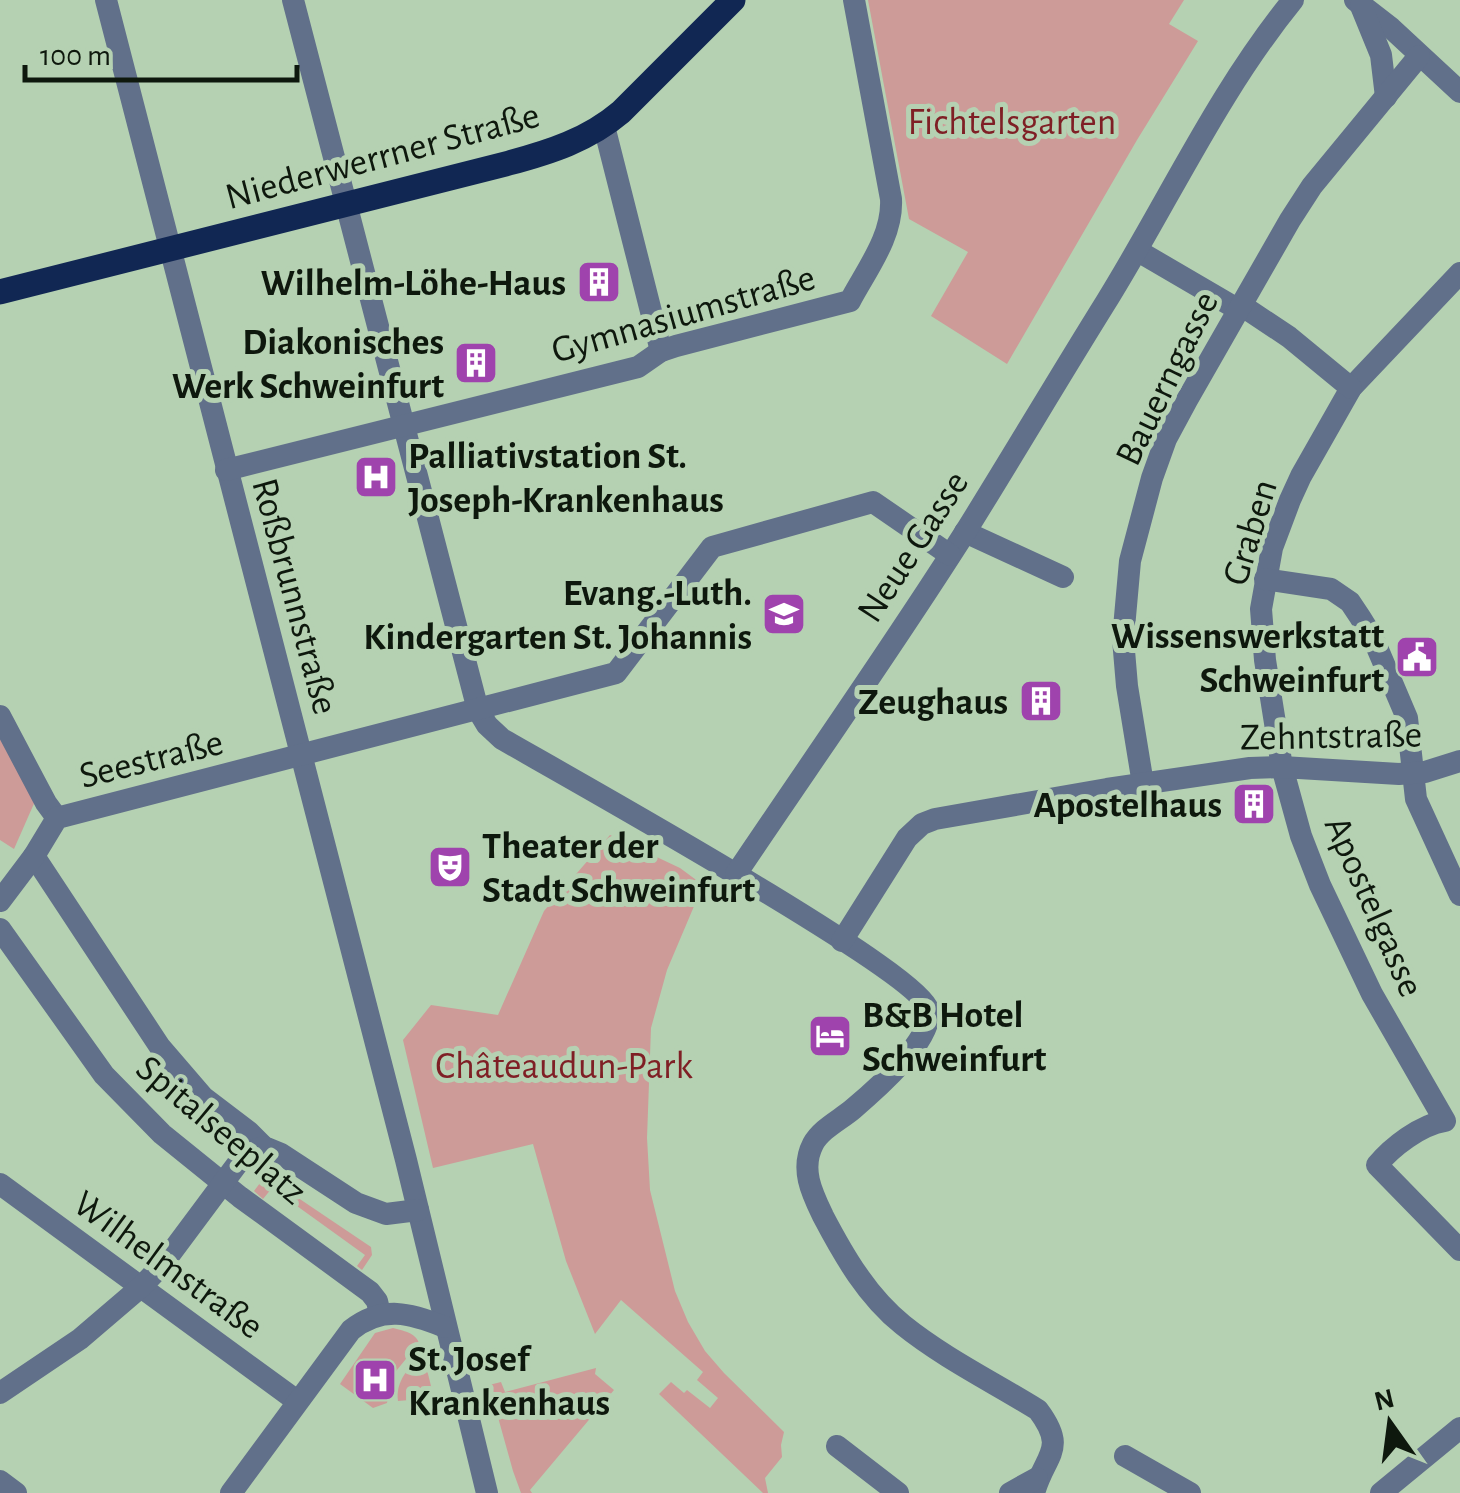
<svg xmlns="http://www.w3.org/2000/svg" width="1460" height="1493" font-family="'Alegreya Sans',sans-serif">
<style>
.green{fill:#cd9b98}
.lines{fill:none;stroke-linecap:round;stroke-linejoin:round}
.minor{stroke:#61708a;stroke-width:22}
.major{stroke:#112753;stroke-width:25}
.labels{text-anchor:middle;stroke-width:10;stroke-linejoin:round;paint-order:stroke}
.park-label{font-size:38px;fill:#7f1f25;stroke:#b5d1b2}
.street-label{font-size:38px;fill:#0e180d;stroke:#b5d1b2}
.poi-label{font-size:38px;font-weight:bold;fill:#0e180d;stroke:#b5d1b2;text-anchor:end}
</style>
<rect width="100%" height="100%" fill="#b5d1b2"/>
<!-- green -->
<g class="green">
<polygon points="868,0 1184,0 1169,24 1198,41 1137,140 1007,364 931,316 968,252 909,219"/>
<polygon points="0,731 36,799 14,849 0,840"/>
<polygon points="610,835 680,868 703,885 667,970 651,1028 647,1138 650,1190 675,1291 688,1322 705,1351 724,1373 784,1432 781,1445 782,1457 765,1478 768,1493 763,1493 659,1394 671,1382 684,1393 687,1390 710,1408 718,1398 697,1380 703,1372 621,1300 595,1334 566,1261 533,1144 433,1168 403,1040 431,1005 498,1015 544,911"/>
<polygon points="263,1179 273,1181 371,1247 372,1255 362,1270 357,1266 365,1255 272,1188 263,1199 254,1191"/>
<path d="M393,1328C403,1331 415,1332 419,1343L392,1376L387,1403L373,1408L340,1384L375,1333Z"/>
<path d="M423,1354L434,1398L398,1401C395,1382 409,1366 423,1354Z"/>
<polygon points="596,1368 595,1374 614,1390 530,1490 532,1493 521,1493 513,1471 489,1385 501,1382 505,1392"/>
</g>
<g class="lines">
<!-- minor -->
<g class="minor">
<polyline points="106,0 406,1160 487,1493"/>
<path d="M293,0L478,710L487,725L502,739C559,772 918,971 928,1009C936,1038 873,1092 853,1109C840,1120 821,1129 813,1144C800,1169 812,1193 823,1216C844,1256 867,1296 903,1325C944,1358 993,1382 1038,1410C1068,1450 1045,1454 1034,1493"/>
<polyline points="1355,0 1391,28 1460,92"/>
<polyline points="1361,6 1381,55 1386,97"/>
<polyline points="604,126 661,351"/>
<polyline points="1138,251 1239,310"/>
<path d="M1460,273L1351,388L1301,476L1290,500L1272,548L1261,609L1265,660L1282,767L1301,836L1320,885L1372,994L1445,1121C1420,1125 1392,1147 1377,1165L1460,1250"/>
<polyline points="1241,305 1289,337 1351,388"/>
<path d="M226,470L638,367L661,351L676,346L850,301C867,269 893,236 891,199L854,0"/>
<polyline points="965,532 1063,577"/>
<polyline points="1265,579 1331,589 1350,602 1360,617 1373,638 1407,718 1416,799 1460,895"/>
<polyline points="0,716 46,803 57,818"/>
<polyline points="1143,784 1127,686 1123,639 1130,561 1152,478 1166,439 1187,400 1290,220 1312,186 1419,56"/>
<polyline points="34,856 160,1047 203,1097 249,1132 264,1147 281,1154 356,1203 386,1214 418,1210"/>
<path d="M736,874C812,761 891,649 964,534C1012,457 1058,379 1106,302C1168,202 1218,92 1293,0"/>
<polyline points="0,901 34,856 57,818 616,673 712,547 873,502 950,555"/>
<polyline points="0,929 104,1075 162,1134 240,1197 370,1292 377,1301 380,1314"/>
<polyline points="842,941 907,838 922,824 935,819 1107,789 1250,768 1282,767 1399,774 1425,772 1460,761"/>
<polyline points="0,1184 297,1401"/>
<polyline points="0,1393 80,1339 142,1286 162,1265 238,1163 254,1150 264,1147"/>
<polyline points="837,1446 898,1493"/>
<polyline points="1125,1456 1190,1493"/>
<polyline points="0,1481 16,1493"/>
<path d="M231,1493L351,1330C383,1305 410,1313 445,1327"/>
<polyline points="1010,1493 1037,1478"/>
<polyline points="1381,1493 1460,1428"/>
</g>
<!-- major -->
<path class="major" d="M0,292L509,163C550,152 588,140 621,112L733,0"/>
</g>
<!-- icons -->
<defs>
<symbol id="building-square" viewBox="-11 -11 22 22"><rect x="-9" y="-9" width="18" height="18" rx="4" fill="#9f43ad" stroke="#b5d1b2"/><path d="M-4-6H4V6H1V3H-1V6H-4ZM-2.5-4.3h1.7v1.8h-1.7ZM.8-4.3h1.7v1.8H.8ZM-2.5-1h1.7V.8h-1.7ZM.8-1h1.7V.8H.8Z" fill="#fff"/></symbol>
<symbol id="hospital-square" viewBox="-11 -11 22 22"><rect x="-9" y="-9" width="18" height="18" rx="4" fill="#9f43ad" stroke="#b5d1b2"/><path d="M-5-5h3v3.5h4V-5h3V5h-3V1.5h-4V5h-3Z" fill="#fff"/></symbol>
<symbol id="school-square" viewBox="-11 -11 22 22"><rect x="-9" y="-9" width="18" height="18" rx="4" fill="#9f43ad" stroke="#b5d1b2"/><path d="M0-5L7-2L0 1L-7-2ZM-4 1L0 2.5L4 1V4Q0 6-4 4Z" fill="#fff"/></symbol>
<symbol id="civic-square" viewBox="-11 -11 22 22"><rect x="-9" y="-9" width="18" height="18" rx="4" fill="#9f43ad" stroke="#b5d1b2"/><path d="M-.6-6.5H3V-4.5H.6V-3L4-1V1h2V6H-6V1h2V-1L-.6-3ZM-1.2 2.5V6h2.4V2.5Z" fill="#fff"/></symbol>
<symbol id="theatre-square" viewBox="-11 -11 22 22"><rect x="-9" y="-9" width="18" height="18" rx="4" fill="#9f43ad" stroke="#b5d1b2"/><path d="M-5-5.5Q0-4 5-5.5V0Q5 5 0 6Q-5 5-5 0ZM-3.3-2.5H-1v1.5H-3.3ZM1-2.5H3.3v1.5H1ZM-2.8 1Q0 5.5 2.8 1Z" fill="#fff"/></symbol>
<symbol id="hotel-square" viewBox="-11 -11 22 22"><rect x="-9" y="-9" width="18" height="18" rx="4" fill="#9f43ad" stroke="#b5d1b2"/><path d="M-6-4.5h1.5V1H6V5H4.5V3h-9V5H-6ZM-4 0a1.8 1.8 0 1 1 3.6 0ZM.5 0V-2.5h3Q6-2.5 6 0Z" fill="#fff"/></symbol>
</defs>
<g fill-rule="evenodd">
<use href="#building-square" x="574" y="257" width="50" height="50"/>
<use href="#building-square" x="451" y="338" width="50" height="50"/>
<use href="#hospital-square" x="351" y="452" width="50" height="50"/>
<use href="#school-square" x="759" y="589" width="50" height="50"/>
<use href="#civic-square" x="1392" y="632" width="50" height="50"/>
<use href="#building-square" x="1016" y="676" width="50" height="50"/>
<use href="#building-square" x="1229" y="779" width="50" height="50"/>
<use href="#theatre-square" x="425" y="842" width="50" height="50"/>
<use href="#hotel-square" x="805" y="1011" width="50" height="50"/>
<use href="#hospital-square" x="350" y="1355" width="50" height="50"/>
</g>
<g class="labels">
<!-- park labels -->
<g class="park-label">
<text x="1012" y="134">Fichtelsgarten</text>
<text x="564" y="1078">Châteaudun-Park</text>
</g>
<!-- street labels -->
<g class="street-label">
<text transform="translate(382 155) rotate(-15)" y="13">Niederwerrner Straße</text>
<text transform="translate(683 313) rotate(-16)" y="13">Gymnasiumstraße</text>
<text transform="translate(1166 378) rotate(-64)" y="13">Bauerngasse</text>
<text transform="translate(1249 532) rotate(-73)" y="13">Graben</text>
<text transform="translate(912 546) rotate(-57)" y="13">Neue Gasse</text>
<text transform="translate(296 596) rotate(75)" y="13">Roßbrunnstraße</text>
<text transform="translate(1331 735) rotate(-1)" y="13">Zehntstraße</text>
<text transform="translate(151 758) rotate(-14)" y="13">Seestraße</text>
<text transform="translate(1375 906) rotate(66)" y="13">Apostelgasse</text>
<text transform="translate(222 1129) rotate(40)" y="13">Spitalseeplatz</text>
<text transform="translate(169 1264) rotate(36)" y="13">Wilhelmstraße</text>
</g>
<!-- poi labels -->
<g class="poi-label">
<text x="566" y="295">Wilhelm-Löhe-Haus</text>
<text x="444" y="354">Diakonisches<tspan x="444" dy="44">Werk Schweinfurt</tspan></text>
<text x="408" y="468" text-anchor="start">Palliativstation St.<tspan x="408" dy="44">Joseph-Krankenhaus</tspan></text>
<text x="752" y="605">Evang.-Luth.<tspan x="752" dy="44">Kindergarten St. Johannis</tspan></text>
<text x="1384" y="648">Wissenswerkstatt<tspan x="1384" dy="44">Schweinfurt</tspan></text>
<text x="1008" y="714">Zeughaus</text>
<text x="1222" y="817">Apostelhaus</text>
<text x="482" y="858" text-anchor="start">Theater der<tspan x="482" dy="44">Stadt Schweinfurt</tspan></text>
<text x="862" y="1027" text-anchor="start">B&amp;B Hotel<tspan x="862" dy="44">Schweinfurt</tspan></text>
<text x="408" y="1371" text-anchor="start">St. Josef<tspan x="408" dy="44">Krankenhaus</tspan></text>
</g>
</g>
<!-- north arrow -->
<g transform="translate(1390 1423) rotate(346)" stroke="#b5d1b2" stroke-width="8" paint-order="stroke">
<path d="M0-8L18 38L0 25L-18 38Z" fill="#0e180d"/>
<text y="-15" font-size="28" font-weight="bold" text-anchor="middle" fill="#0e180d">N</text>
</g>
<!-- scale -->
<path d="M25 65v15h272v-15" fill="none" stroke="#0e180d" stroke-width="5"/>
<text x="40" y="65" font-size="30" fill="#0e180d" stroke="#b5d1b2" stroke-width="8" paint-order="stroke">100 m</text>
</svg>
